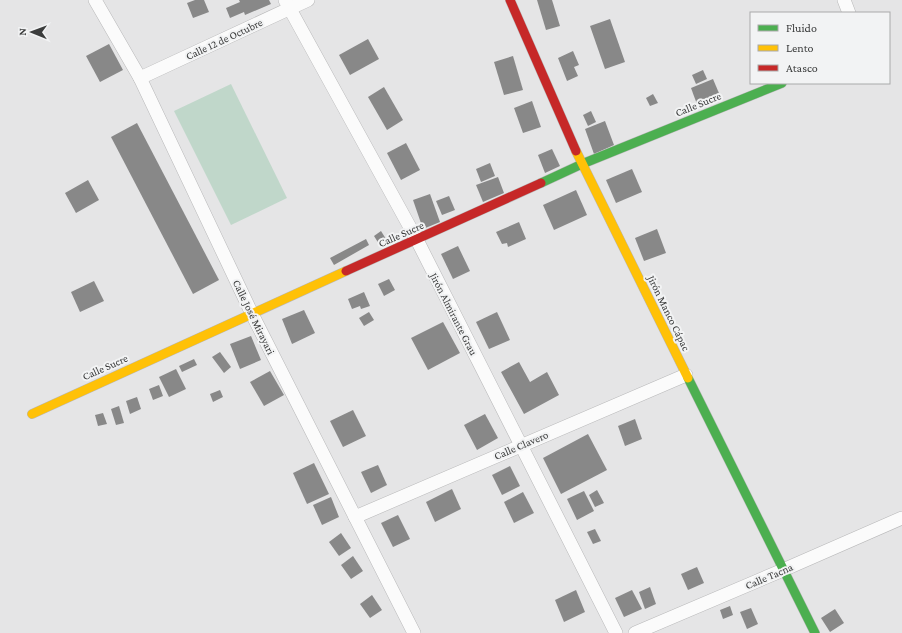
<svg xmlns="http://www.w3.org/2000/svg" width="902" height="633" font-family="'Crimson Pro',serif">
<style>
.green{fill:#c0d7ca}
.building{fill:#888}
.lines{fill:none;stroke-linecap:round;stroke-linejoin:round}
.street-casing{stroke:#b8b8b9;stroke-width:14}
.fast-casing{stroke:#b8b8b9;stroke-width:10}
.slow-casing{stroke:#b8b8b9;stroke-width:10}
.jam-casing{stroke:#b8b8b9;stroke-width:10}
.street{stroke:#fbfbfb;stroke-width:13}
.fast{stroke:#4caf50;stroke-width:9}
.slow{stroke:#ffc107;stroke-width:9}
.jam{stroke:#c62828;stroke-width:9}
.labels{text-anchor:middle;stroke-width:4;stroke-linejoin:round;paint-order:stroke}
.street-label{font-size:11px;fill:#3b3c3c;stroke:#f2f3f4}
</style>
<rect width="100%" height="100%" fill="#e5e5e6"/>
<!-- green -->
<polygon class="green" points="231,84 287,198 231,225 174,111"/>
<!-- building -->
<g class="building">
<polygon points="195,0 204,0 209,12 193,18 187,3"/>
<polygon points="239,0 269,0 271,4 245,15 244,12 230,18 226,8 240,2"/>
<polygon points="537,0 552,0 560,26 546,30"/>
<polygon points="610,19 625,62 605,69 590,26"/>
<polygon points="368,39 379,59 350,75 339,55"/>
<polygon points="109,44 123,70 100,82 86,56"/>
<polygon points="573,51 579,65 574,67 578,76 567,81 558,58"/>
<polygon points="513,56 523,90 504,95 494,62"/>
<polygon points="703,70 707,79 696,84 692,75"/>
<polygon points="713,79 721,98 698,107 691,88"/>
<polygon points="384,87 403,120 387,130 368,97"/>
<polygon points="653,94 658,103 650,106 646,98"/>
<polygon points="532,101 541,127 523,133 514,108"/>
<polygon points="591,111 596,122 588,126 583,115"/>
<polygon points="605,121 614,145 594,154 585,129"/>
<polygon points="137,123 219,280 193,294 111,137"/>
<polygon points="406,143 420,170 401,180 387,153"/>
<polygon points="552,149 560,166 545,173 538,155"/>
<polygon points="490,163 495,176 481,182 476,169"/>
<polygon points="632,169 642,192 616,203 606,180"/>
<polygon points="498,177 504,193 483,202 476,185"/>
<polygon points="88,180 99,200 76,213 65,193"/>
<polygon points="576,190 587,215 554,230 543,205"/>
<polygon points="430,194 440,222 423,229 413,200"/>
<polygon points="449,196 455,210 442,215 436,201"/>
<polygon points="519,222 526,239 508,247 507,243 502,244 496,232"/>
<polygon points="657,229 666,253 644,261 635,238"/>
<polygon points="381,231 386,239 379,244 374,236"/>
<polygon points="366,239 369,245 334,265 330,258"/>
<polygon points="458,246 470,271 453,279 441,254"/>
<polygon points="389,279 395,290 384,296 378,284"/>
<polygon points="94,281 104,301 80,312 71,292"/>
<polygon points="364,292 370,306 361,309 360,306 352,309 348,299"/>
<polygon points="304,310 315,333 292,344 282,319"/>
<polygon points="369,312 374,320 364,326 359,318"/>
<polygon points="497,312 510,340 489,349 476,322"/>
<polygon points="443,322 460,353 428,370 411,338"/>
<polygon points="251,336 261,360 240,369 230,344"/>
<polygon points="220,352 231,367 224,373 212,357"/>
<polygon points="194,359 197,365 182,372 179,366"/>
<polygon points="519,362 530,382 547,372 559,395 524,414 501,372"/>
<polygon points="176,369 186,389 169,397 159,377"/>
<polygon points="270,371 284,395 264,406 250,382"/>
<polygon points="159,385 163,396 153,400 149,389"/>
<polygon points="220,390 223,397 213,402 210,394"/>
<polygon points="137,397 141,409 130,414 126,401"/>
<polygon points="119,406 124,423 116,425 111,409"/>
<polygon points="353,410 366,436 343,447 330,421"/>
<polygon points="103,413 107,424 98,426 95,415"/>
<polygon points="485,414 498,438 477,450 464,425"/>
<polygon points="635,419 642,439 625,446 618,426"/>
<polygon points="588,434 607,470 561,494 543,458"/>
<polygon points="314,463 329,494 307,504 293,473"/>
<polygon points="378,465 387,485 371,493 361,472"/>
<polygon points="510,466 520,486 502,495 492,475"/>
<polygon points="452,489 461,509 435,522 426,502"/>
<polygon points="597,490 604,503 595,507 589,495"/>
<polygon points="584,491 594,511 577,520 567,499"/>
<polygon points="523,492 534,513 514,523 504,502"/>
<polygon points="331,497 339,517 322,525 313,505"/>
<polygon points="398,515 410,539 393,547 381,523"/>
<polygon points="595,529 601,541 593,544 587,532"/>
<polygon points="341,533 351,548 339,556 329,542"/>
<polygon points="353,556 363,571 351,579 341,565"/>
<polygon points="697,567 704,583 688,590 681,574"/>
<polygon points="650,587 656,604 645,609 639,592"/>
<polygon points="576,590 585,612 564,622 555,600"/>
<polygon points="632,590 642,609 624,617 615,598"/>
<polygon points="372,595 382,610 370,618 360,604"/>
<polygon points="730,606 733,615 723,619 720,610"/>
<polygon points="751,608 758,624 747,629 740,612"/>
<polygon points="835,609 844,623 830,632 821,618"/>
</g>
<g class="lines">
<defs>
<g id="street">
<polyline points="95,0 140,78 252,314 414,633"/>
<polyline points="285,0 417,240 616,633"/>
<polyline points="844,0 849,13"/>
<polyline points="140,78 308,0"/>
<polyline points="355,517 686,375"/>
<polyline points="635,633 783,570 902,518"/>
</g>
<g id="fast">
<polyline points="541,183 582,164 782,83"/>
<polyline points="688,378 815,633"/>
</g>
<g id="slow">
<polyline points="576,151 688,378"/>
<polyline points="32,414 346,271"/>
</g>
<g id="jam">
<polyline points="510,0 576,151"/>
<polyline points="346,271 541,183"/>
</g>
</defs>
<!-- street casing -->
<use href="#street" class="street-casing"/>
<!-- fast casing -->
<use href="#fast" class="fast-casing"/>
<!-- slow casing -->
<use href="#slow" class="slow-casing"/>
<!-- jam casing -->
<use href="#jam" class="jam-casing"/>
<!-- street -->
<use href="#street" class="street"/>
<!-- fast -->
<use href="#fast" class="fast"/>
<!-- slow -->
<use href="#slow" class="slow"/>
<!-- jam -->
<use href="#jam" class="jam"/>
</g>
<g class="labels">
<!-- street labels -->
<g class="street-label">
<text transform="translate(224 39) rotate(-25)" y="4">Calle 12 de Octubre</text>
<text transform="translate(698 104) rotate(-22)" y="4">Calle Sucre</text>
<text transform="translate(401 234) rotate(-24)" y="4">Calle Sucre</text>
<text transform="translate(669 313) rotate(64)" y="4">Jirón Manco Cápac</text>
<text transform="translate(454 314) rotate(63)" y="4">Jirón Almirante Grau</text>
<text transform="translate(254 317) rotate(64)" y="4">Calle José Mirayari</text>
<text transform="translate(105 367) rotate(-24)" y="4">Calle Sucre</text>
<text transform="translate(521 445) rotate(-23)" y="4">Calle Clavero</text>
<text transform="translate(769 576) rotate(-23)" y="4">Calle Tacna</text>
</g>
</g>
<!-- legend -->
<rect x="750" y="12" width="140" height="72" fill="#f2f3f4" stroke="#a9aaaa"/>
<rect x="758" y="25" width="20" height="6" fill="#4caf50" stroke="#a9aaaa"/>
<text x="786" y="32" font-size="12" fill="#3b3c3c">Fluido</text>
<rect x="758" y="45" width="20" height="6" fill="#ffc107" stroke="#a9aaaa"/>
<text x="786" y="52" font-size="12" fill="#3b3c3c">Lento</text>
<rect x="758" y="65" width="20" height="6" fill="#c62828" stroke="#a9aaaa"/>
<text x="786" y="72" font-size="12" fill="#3b3c3c">Atasco</text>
<!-- north arrow -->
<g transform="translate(32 32) rotate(271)" stroke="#f2f3f4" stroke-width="3" paint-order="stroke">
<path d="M0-3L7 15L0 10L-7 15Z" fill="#3b3c3c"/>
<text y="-6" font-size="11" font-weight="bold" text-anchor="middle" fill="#3b3c3c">N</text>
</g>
</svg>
